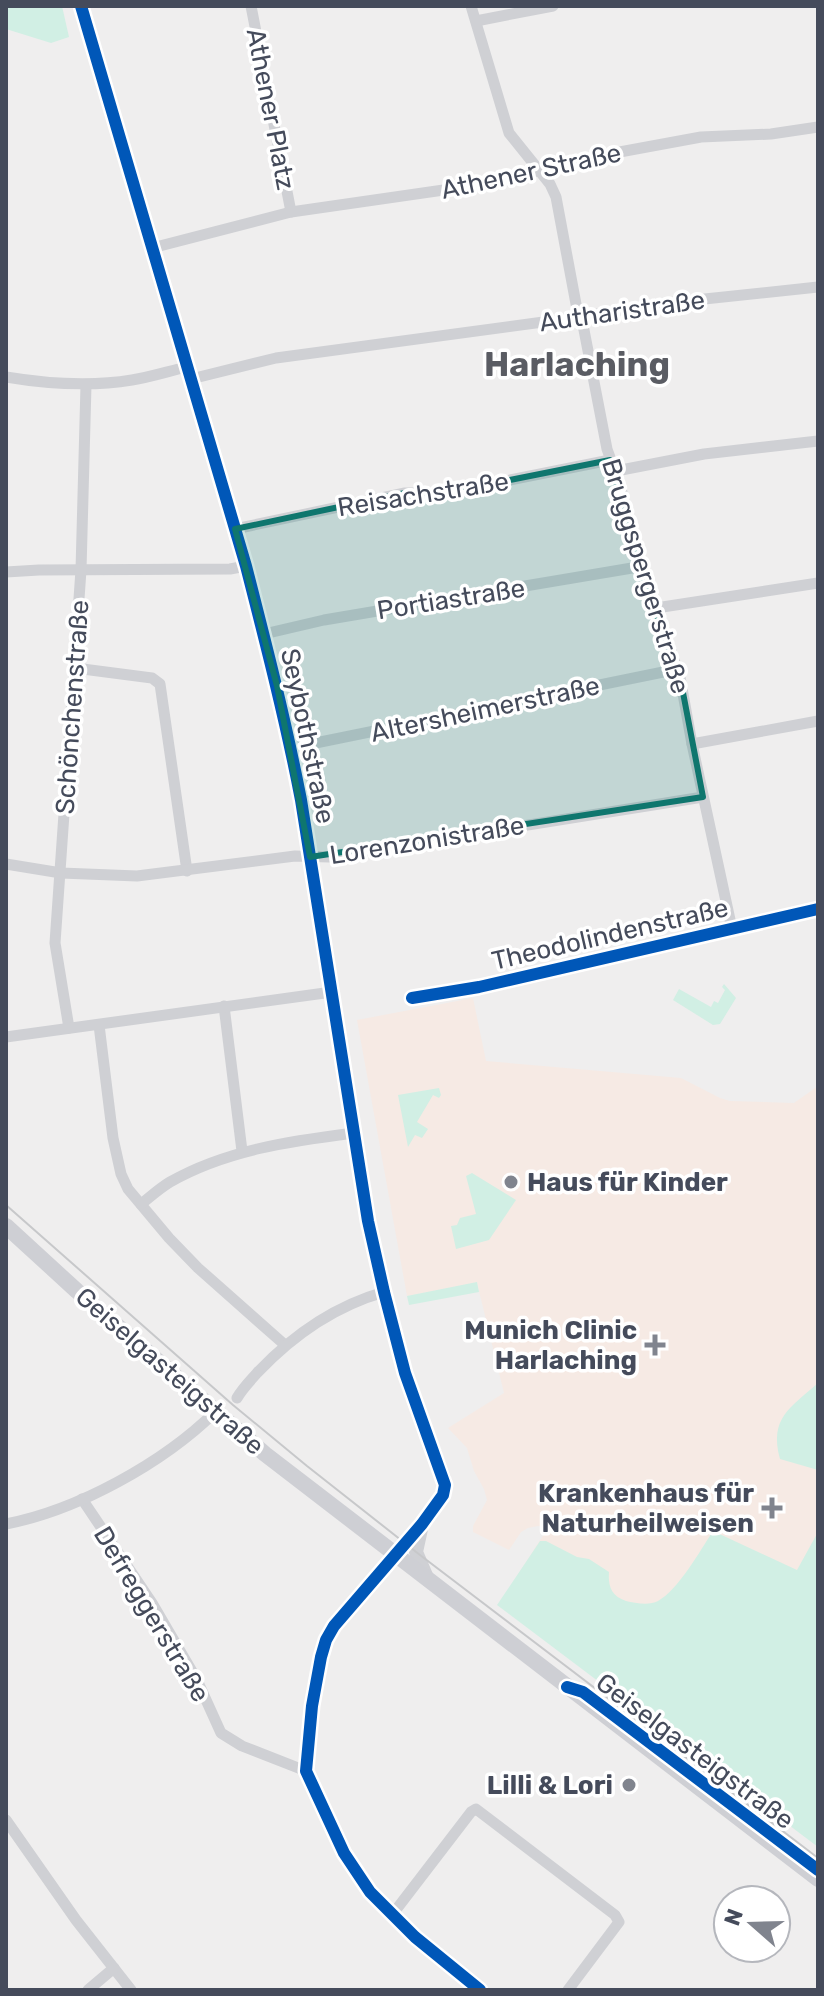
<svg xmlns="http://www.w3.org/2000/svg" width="824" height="1996" font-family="Rubik,sans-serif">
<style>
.medical{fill:#f6eae4}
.green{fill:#d1efe4}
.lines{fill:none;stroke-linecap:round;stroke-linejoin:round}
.minor{stroke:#cfd0d4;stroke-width:11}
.tertiary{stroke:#cfd0d4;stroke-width:14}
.secondary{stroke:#cecfd4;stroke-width:16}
.tram{stroke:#c7c8ca;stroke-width:2}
.cycleway-casing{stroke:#fff;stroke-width:17}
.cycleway{stroke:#0057b8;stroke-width:12}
.marked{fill:#0f766e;fill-opacity:0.2;stroke:#0f766e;stroke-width:6;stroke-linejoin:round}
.poi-dot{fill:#80848e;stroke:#fff;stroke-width:3}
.labels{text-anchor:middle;stroke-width:7;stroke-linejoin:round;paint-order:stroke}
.street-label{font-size:26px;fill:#454b5b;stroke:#fff}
.poi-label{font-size:26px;font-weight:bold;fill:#454b5b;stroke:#fff;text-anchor:end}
.district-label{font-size:34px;font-weight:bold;fill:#5a5c63;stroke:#fff}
</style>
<rect width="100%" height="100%" fill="#efeeee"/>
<!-- medical -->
<polygon class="medical" points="473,998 486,1061 681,1078 720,1098 730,1101 794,1103 818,1086 818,1788 517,1576 548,1528 538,1526 528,1528 521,1532 509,1550 473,1532 473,1526 487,1500 484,1489 474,1471 467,1448 448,1428 504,1393 477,1283 407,1296 357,1020"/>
<!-- green -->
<g class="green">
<polygon points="7,6 62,6 69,37 51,43 6,29"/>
<polygon points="724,984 736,998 720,1024 713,1025 673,1000 679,989 711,1007 714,1001 718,1003 725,990 722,987"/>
<polygon points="439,1088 441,1095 439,1098 433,1095 417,1122 428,1129 422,1138 415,1135 408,1147 398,1095"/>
<polygon points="472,1173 516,1200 489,1240 456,1249 451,1226 457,1225 460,1218 476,1214 466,1176"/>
<polygon points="477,1282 479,1292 409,1305 407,1296"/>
<path d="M818,1383V1470L780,1459C769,1418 790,1408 818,1383Z"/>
<path d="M713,1531L797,1570L818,1532V1847L497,1605L540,1541H546L577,1557L589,1559L609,1572C608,1586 611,1596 626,1601C635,1603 649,1606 658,1601C678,1590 700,1551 713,1531Z"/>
</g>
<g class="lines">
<!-- minor -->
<g class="minor">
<polyline points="251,6 291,212"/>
<polyline points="471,6 509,133 550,184 556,197 576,304 584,330 607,449 621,488 638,567 656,608 680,677 692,744 732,929"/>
<polyline points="476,21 553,6"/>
<polyline points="152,248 291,212 506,181 560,163 701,137 771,134 818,127"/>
<path d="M6,377C48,384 90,387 132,380C151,377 169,371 187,367"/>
<polyline points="191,379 276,358 580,317 657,304 818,287"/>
<polyline points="616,471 704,454 818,441"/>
<polyline points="235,529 405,493 445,493 610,460"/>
<polyline points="6,572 39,570 230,569 246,566"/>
<polyline points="656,608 818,583"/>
<polyline points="264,634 324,620 638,567"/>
<polyline points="75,668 152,678 160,684 187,871"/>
<polyline points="692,744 818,721"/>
<polyline points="291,748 678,669"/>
<polyline points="6,864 61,873 137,876 295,856 329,857 703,797"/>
<polyline points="412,998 479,987 818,909"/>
<polyline points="224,1006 242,1151"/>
<polyline points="99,1025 113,1138 121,1174 128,1189 169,1238 198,1268 285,1345"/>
<polyline points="69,1028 55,943 81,570 86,385"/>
<polyline points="6,1037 332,992"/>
<path d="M141,1204C150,1197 160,1188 170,1182C226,1150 291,1141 354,1133"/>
<path d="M237,1398C242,1389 250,1381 257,1373C292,1336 335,1306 384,1292"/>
<polyline points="82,1499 152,1603 197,1680 221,1733 242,1746 306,1771"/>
<path d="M6,1524C78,1510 163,1463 215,1412"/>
<polyline points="395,1555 334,1626 326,1640 312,1706 306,1771 344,1853 370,1892 415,1937 480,1990"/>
<polyline points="6,1820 76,1920 131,1990"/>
<polyline points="392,1915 471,1812 476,1809 615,1915 619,1922 568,1990"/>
<polyline points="88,1990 114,1968"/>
</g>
<!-- tertiary -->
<g class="tertiary">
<path d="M81,6L246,566C266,644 286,722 301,800L368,1221L384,1292L405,1373L444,1478C448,1503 411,1537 395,1555"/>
<polyline points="421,1529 416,1552 428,1580"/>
</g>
<!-- secondary -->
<polyline class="secondary" points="6,1226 77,1291 265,1454 818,1879"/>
<!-- tram -->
<polyline class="tram" points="6,1205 233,1405 307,1466 420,1555 818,1858"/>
<defs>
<g id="cycleway">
<path d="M81,6L246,566C266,644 286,722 301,800L368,1221L384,1292L405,1373L445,1485L443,1495L422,1524L334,1626L326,1640L321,1657L312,1706L306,1771L344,1853L370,1892L415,1937L480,1990"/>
<polyline points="412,998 479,987 818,909"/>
<polyline points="567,1687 583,1692 818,1870"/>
</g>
</defs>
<!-- cycleway casing -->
<use href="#cycleway" class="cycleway-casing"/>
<!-- cycleway -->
<use href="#cycleway" class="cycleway"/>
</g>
<!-- marked area -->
<path class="marked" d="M610,460L638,567L680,677L703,797L310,857L277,686L235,529L405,493H445Z"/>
<!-- markers -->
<g class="poi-dot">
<circle cx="511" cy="1182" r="8"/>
<path d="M651 1333h8v8h8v8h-8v8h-8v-8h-8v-8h8z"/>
<path d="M768 1496h8v8h8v8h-8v8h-8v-8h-8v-8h8z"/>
<circle cx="629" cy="1785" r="8"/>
</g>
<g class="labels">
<!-- street labels -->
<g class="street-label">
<text transform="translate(271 109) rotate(79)" y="9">Athener Platz</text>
<text transform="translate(531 171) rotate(-12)" y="9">Athener Straße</text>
<text transform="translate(622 311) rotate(-8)" y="9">Autharistraße</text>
<text transform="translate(423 494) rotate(-9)" y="9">Reisachstraße</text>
<text transform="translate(646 576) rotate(73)" y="9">Bruggspergerstraße</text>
<text transform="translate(451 599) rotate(-9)" y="9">Portiastraße</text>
<text transform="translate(72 707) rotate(-86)" y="9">Schönchenstraße</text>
<text transform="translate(485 709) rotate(-12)" y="9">Altersheimerstraße</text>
<text transform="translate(308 736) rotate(78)" y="9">Seybothstraße</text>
<text transform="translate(427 840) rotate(-9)" y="9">Lorenzonistraße</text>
<text transform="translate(610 934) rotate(-13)" y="9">Theodolindenstraße</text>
<text transform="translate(170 1371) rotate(41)" y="9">Geiselgasteigstraße</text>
<text transform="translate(152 1614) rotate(59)" y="9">Defreggerstraße</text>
<text transform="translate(695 1751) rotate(37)" y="9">Geiselgasteigstraße</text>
</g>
<!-- poi labels -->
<g class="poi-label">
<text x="527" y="1191" text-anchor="start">Haus für Kinder</text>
<text x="637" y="1339">Munich Clinic<tspan x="637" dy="30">Harlaching</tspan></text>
<text x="754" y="1502">Krankenhaus für<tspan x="754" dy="30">Naturheilweisen</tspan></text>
<text x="613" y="1794">Lilli &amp; Lori</text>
</g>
<!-- district labels -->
<g class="district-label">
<text x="577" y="376">Harlaching</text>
</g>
</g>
<!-- border -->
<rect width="824" height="1996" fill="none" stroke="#454b5b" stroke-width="16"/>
<!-- north arrow -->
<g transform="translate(752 1924) rotate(290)"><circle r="38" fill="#ffffff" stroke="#b5b7bd" stroke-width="2"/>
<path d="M0-6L14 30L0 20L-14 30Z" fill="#80848e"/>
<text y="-12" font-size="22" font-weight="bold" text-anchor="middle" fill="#454b5b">N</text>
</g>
</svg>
